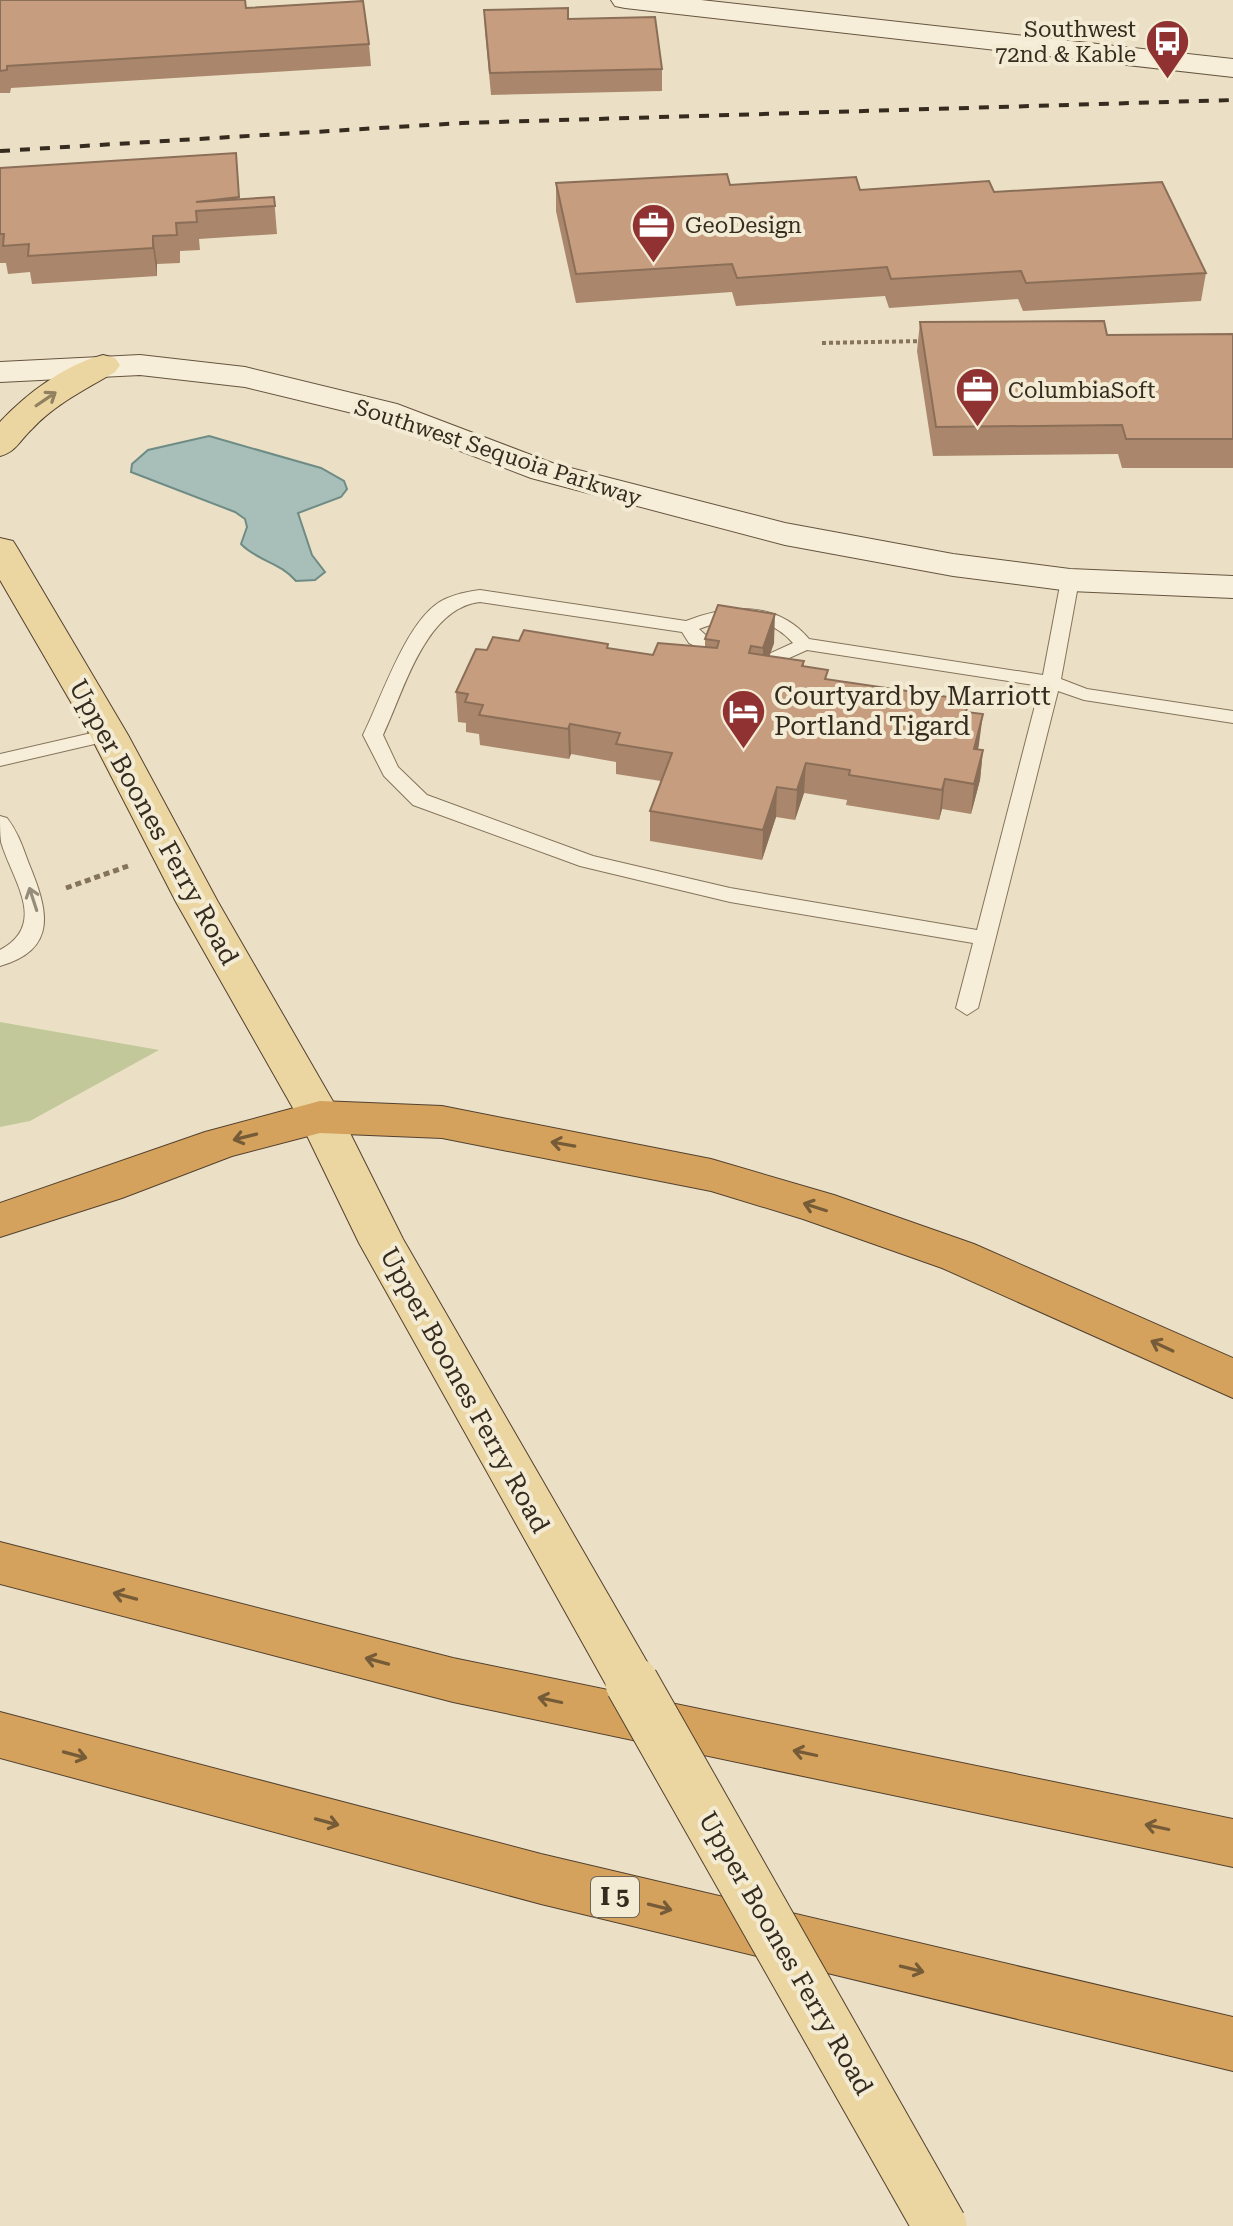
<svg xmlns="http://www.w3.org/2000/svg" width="1233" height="2226" font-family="'Roboto Serif',serif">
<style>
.green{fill:#c2c89a}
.water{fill:#a7bfb8;stroke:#6e8c85;stroke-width:2}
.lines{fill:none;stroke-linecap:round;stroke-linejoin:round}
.lane-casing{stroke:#85735c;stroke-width:2}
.secondary-casing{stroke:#675440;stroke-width:2}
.primary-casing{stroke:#534130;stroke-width:2}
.highway-casing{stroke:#534130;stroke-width:2}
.path-far1{stroke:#85735c;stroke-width:4;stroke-dasharray:4 3;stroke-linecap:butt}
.path{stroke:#85735c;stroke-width:5;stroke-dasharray:6 4;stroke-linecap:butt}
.lane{fill:#f6eed8;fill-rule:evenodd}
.secondary{fill:#f6eed8;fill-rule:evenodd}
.primary{fill:#ebd5a0;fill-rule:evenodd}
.highway{fill:#d4a25c;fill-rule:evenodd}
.rail{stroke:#362b1f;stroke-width:4;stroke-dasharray:10 10;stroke-linecap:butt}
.primary-bridge-casing{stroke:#534130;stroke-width:55;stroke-linecap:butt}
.primary-bridge{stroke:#ebd5a0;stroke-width:53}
.wall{fill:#aa876c}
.shaded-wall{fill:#8b6e58}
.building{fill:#c69d7e;stroke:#8b6e58;stroke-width:2}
.oneway{stroke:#908060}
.oneway2{stroke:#968c7c}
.oneway3{stroke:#755b37}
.labels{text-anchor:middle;stroke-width:8;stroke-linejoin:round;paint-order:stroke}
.far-poi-label{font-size:22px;fill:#362b1f;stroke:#f3ebd4;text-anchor:start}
.far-street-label{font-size:22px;fill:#362b1f;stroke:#f3ebd4}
.shield{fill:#f3ebd4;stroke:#6f6555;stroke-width:2}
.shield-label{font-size:24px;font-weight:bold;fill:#362b1f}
.poi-label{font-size:26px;fill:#362b1f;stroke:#f3ebd4;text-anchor:start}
.street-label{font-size:26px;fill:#362b1f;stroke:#f3ebd4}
</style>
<rect width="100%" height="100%" fill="#ebe0c5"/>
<!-- green -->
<polygon class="green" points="0,1022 159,1050 30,1121 0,1127"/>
<!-- water -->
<path class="water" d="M209,436L321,468L344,481L347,489L341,497L298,513L312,555L325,572L315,580L296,581C280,562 257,561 241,544L247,527L245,519L235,512L131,472L132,464L148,450Z"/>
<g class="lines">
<defs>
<g id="lane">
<path d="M1070,575L1079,580L1061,679L1087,689L1233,711V723L1084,700L1058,691L978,1008L967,1015L956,1008L973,943L730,902L580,866L413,805L384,776L363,735C381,699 405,625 438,603C450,595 465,592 480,590L686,621C729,604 777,601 809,639L1043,675L1061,580ZM480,602L682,632L689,643L712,655L721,649L699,629C732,616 768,614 793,643L760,658L758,662L760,666L767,668L807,650L1040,686L977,930L730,888L593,856L427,795L398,767L383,735C404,691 425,608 480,602Z"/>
<polygon points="109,729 119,735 116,739 0,766 0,754"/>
<path d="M0,816L7,818C18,832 23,848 29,864C47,908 60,949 0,966V950C49,924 12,880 1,842C0,834 0,825 0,816Z"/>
</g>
<g id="secondary">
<polygon points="611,0 701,0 1233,59 1233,77 625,8 615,6"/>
<polygon points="140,355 245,367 397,404 555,464 785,523 953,554 1070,569 1233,576 1233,598 1070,591 953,576 785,545 531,478 373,418 245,387 140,375 0,382 0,362"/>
</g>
<g id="primary">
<path d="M103,355L115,358L120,365L115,372C86,389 55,404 32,429C20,440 16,452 0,456V422C26,394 66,364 103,355Z"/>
<polygon points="0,538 13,541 18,549 128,735 218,902 342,1117 403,1239 650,1667 658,1683 650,1699 632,1705 614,1699 359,1243 298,1117 176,902 90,735 0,580"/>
</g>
<g id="highway">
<polygon points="320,1101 442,1106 711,1159 834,1195 974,1244 1233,1358 1233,1398 942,1268 803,1219 711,1191 442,1138 320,1133 232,1156 122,1198 0,1237 0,1203 205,1132"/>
<polygon points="0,1542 453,1658 1233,1819 1233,1867 453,1702 0,1584"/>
<polygon points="0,1712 541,1854 1233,2017 1233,2071 541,1904 0,1758"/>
</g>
</defs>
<!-- lane casing -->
<use href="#lane" class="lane-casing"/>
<!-- secondary casing -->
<use href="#secondary" class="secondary-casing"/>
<!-- primary casing -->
<use href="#primary" class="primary-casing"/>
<!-- highway casing -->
<use href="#highway" class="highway-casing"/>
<!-- path-far1 -->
<polyline class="path-far1" points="822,343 924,341"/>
<!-- path -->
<polyline class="path" points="66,888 128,866"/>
<!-- lane -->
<use href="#lane" class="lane"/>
<!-- secondary -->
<use href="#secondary" class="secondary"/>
<!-- primary -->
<use href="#primary" class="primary"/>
<!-- highway -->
<use href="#highway" class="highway"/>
<!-- rail -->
<polyline class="rail" points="0,151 462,123 1233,100"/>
<defs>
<polyline id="primary-bridge" points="632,1683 940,2226"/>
</defs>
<!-- primary-bridge casing -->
<use href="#primary-bridge" class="primary-bridge-casing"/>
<!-- primary-bridge -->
<use href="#primary-bridge" class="primary-bridge"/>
</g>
<!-- wall -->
<g class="wall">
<polygon points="0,0 169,1 246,8 369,44 371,66 11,88 10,93 0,93"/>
<polygon points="484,10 568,19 662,69 662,91 491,95 485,31"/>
<polygon points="0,168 240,199 274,197 277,234 199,239 200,250 180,251 180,263 157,264 157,276 32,284 30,272 8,274 6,263 0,263"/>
<polygon points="556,183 730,185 860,190 994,192 1206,273 1201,301 1023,311 1018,299 889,308 885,296 736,306 732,292 576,303 556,211"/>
<polygon points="920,322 1107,335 1233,334 1233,468 1122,468 1118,454 933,456 917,351"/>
<polygon points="705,639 774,643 769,656 804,661 804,666 827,679 968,712 979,744 978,750 983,750 980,780 971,814 942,809 939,820 846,805 847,800 804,793 795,820 776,817 762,860 650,841 650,811 661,781 616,774 616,762 571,754 569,759 480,745 479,734 466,732 466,723 458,722 456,692 487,650 519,641 608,644 608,648 653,655 705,647"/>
</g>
<!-- shaded-wall -->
<g class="shaded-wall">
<polygon points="153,236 157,264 157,276 153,248"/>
<polygon points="775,614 774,643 762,678 763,648"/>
<polygon points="983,714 979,744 970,779 974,749"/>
<polygon points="570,724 571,754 569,759 568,729"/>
<polygon points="983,750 980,780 971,814 974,784"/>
<polygon points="806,763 804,793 795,820 797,790"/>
<polygon points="945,779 942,809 939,820 942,790"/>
<polygon points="777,787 776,817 762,860 763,830"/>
</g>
<!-- building -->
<g class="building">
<polygon points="0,0 245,0 246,8 363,1 369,44 7,66 7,70 0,71"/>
<polygon points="568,8 568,19 655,17 662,69 490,73 484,10"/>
<polygon points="236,153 239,197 196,202 274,197 275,206 196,211 197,222 176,223 177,235 153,236 153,248 28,256 29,244 3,246 4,234 0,234 0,168"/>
<polygon points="727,174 730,185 856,177 860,190 989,181 994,192 1162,182 1206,273 1026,283 1021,271 891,279 887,267 737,278 732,264 576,274 556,183"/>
<polygon points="1104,321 1107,335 1233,334 1233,439 1126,439 1122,425 936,427 920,322"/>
<polygon points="718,605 775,614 763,648 751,646 749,653 804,661 802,666 828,670 825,679 969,700 966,712 983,714 974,749 983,750 974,784 945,779 942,790 849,775 850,770 806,763 797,790 777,787 763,830 650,811 672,753 616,744 620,733 570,724 568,729 479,715 483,705 465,702 468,694 456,692 476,649 487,650 493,637 519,641 524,630 608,644 607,648 653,655 658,643 717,648 719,641 705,639"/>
</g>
<!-- one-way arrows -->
<defs><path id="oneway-shaft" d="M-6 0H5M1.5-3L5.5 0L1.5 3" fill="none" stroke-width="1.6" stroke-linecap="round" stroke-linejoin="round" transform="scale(2)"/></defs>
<use class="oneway" href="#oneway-shaft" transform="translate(46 399) rotate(-34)"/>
<use class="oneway2" href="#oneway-shaft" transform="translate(33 899) rotate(-108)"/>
<g class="oneway3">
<use href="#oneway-shaft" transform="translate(245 1137) rotate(166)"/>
<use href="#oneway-shaft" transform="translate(563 1144) rotate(-170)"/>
<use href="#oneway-shaft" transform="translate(815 1207) rotate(-162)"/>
<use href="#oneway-shaft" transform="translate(1162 1346) rotate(-155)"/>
<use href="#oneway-shaft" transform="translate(125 1596) rotate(-165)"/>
<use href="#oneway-shaft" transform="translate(377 1661) rotate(-165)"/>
<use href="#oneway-shaft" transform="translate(550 1700) rotate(-168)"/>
<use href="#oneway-shaft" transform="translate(805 1753) rotate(-168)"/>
<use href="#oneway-shaft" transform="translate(75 1755) rotate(15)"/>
<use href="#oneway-shaft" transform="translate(327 1822) rotate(15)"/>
<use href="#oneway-shaft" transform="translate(1157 1827) rotate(-168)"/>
<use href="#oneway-shaft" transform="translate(660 1907) rotate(14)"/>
<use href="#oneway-shaft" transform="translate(912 1969) rotate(14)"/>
</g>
<!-- icons -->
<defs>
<symbol id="bus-pin" viewBox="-11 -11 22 30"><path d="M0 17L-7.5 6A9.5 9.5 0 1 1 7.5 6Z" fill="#8f3231" stroke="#f3ebd4"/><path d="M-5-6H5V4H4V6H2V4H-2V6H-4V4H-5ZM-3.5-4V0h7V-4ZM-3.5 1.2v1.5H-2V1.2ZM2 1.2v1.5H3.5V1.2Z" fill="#fff"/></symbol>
<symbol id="office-pin" viewBox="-11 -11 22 30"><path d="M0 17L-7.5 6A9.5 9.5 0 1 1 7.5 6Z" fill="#8f3231" stroke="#f3ebd4"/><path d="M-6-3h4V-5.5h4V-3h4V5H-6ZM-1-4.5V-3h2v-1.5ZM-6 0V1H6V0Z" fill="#fff"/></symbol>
<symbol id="hotel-pin" viewBox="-11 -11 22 30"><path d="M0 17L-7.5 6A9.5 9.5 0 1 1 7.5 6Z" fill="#8f3231" stroke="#f3ebd4"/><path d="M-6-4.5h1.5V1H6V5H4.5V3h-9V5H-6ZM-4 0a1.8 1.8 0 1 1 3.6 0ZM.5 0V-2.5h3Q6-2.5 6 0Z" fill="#fff"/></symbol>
</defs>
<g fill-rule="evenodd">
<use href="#bus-pin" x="1142" y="16" width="51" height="69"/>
<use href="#office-pin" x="628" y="200" width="51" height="69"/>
<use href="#office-pin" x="952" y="364" width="51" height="69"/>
<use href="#hotel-pin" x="718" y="686" width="51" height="69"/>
</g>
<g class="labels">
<!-- far-poi labels -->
<g class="far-poi-label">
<text x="1136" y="37" text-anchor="end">Southwest<tspan x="1136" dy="25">72nd &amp; Kable</tspan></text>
<text x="685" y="233">GeoDesign</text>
<text x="1008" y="398">ColumbiaSoft</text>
</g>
<!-- far-street labels -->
<g class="far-street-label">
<text transform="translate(498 452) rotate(18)" y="8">Southwest Sequoia Parkway</text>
</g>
<!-- shield labels -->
<rect class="shield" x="591" y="1877" width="48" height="40" rx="6"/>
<g class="shield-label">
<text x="615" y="1905">I 5</text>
</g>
<!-- poi labels -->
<g class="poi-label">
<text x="774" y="705">Courtyard by Marriott<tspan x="774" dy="30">Portland Tigard</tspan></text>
</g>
<!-- street labels -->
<g class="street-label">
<text transform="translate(154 822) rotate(61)" y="9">Upper Boones Ferry Road</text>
<text transform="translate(465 1390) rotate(61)" y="9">Upper Boones Ferry Road</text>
<text transform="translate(786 1953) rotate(60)" y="9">Upper Boones Ferry Road</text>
</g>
</g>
</svg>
